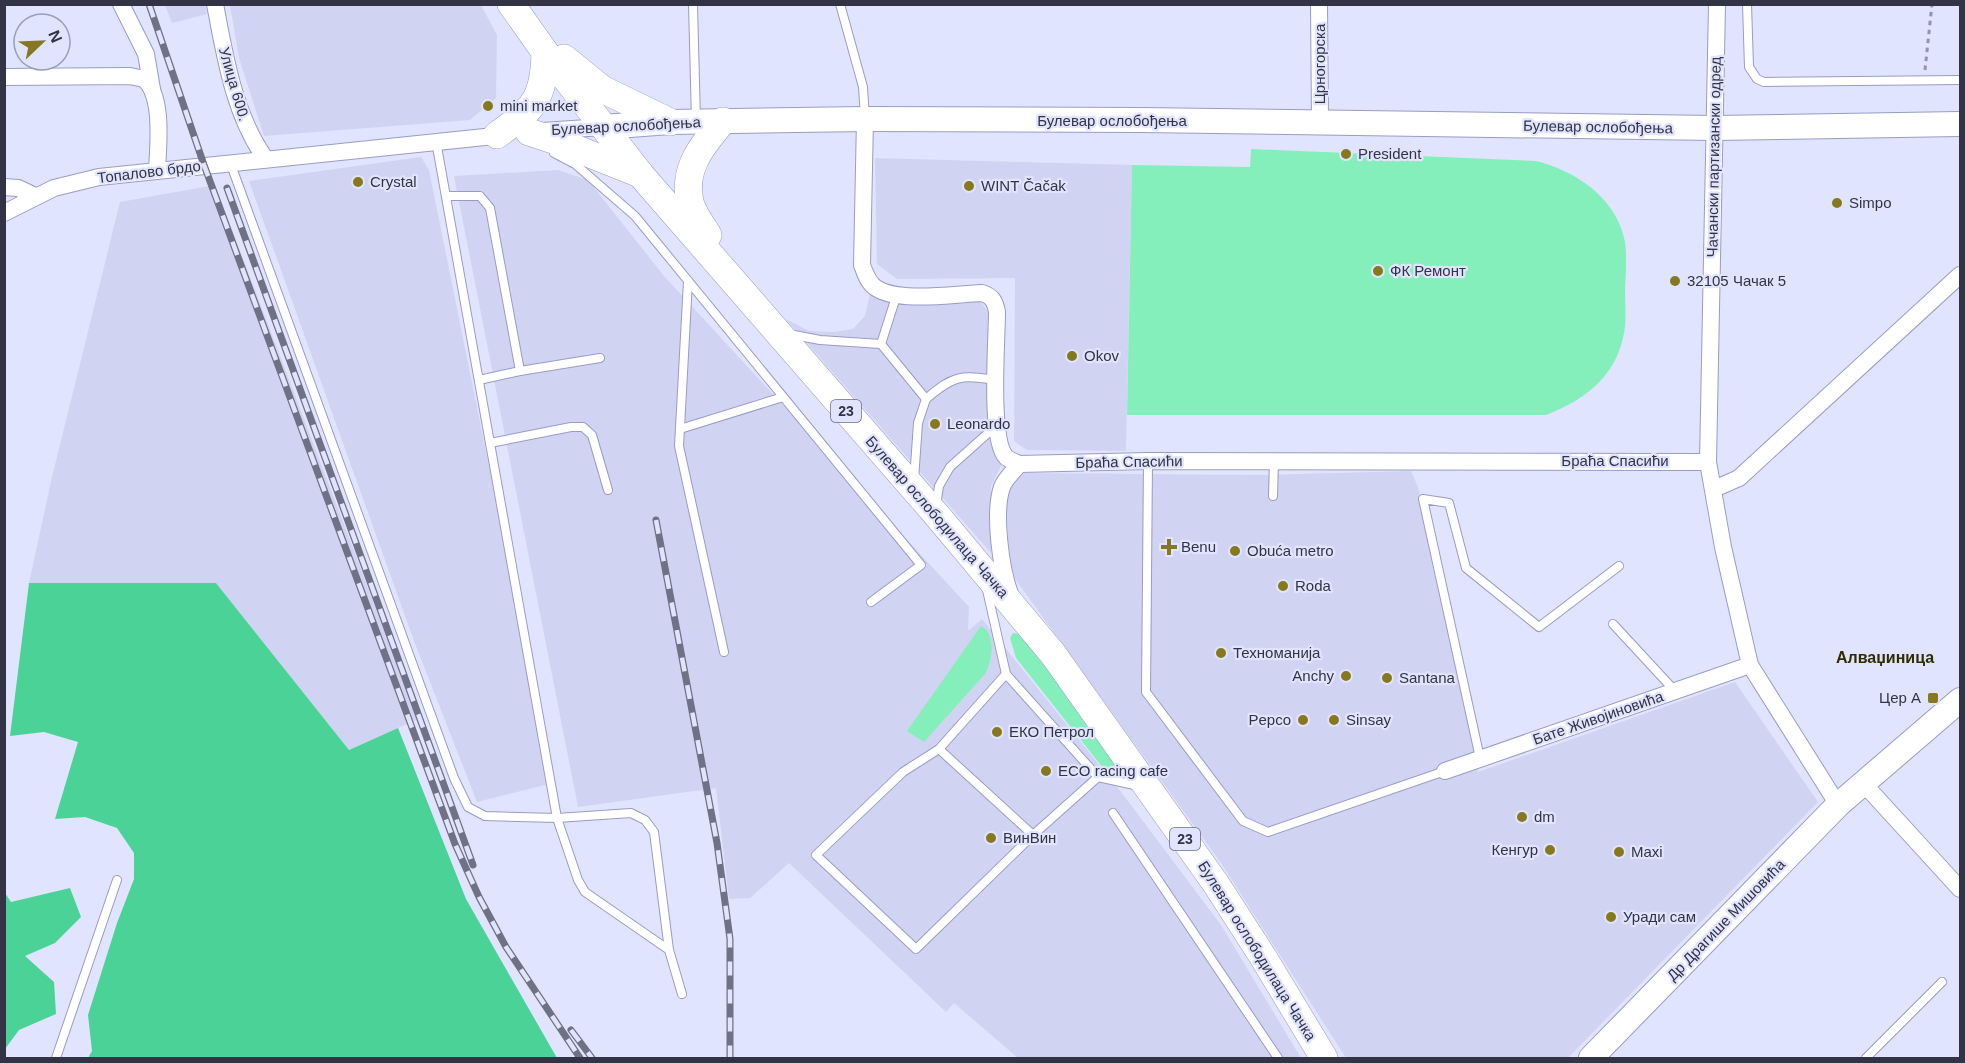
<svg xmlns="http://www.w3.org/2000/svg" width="1965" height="1063" font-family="Arial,sans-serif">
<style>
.built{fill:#d0d4f2}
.green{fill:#85efbb}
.forest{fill:#4bd397}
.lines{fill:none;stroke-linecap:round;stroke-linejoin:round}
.lane-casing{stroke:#989cc5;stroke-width:10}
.street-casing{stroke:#989cc5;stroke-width:18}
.secondary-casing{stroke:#989cc5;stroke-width:26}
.primary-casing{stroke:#989cc5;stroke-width:28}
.path{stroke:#9194aa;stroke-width:3;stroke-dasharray:4.5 4.5;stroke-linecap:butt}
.lane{stroke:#fff;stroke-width:8}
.street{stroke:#fff;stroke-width:16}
.secondary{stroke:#fff;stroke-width:24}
.primary{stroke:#fff;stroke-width:27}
.rail-casing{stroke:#6f7185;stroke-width:7}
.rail{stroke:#e1e4fe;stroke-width:4.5;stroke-dasharray:14;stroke-linecap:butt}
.poi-dot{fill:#86791d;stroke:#e1e4fe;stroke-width:2}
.labels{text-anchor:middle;stroke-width:4.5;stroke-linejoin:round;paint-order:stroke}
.shield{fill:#e1e4fe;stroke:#66697c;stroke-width:1.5}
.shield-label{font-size:14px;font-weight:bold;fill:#323445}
.street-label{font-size:15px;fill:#323445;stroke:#e1e4fe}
.poi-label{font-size:15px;fill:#323445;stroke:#e1e4fe;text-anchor:start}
.neighbourhood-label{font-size:16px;font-weight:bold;fill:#312b00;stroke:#e1e4fe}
</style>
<rect width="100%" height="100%" fill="#e1e4fe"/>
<!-- built -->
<g class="built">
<polygon points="165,5 205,5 207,14 172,23"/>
<polygon points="230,5 481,5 497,35 496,98 470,120 264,136 239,58"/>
<polygon points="421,157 429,170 553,783 477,802 414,641 249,181"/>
<polygon points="875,158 1132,165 1126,451 1027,450 1014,441 1015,278 897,279 877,264"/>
<polygon points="558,170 588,180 664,276 969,607 968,631 982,619 1125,797 1221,925 1301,1058 1018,1058 954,1003 946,1012 789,863 750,898 729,899 716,788 578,807 454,176"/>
<polygon points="215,185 418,719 349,750 216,583 29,583 52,477 120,202"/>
<polygon points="870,294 979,299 989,313 1002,464 991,486 991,553 786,319 809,331 833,332 853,329 865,316"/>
<polygon points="1411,471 1418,487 1478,772 1735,682 1818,802 1568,1058 1346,1058 1221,863 1013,576 1008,541 1006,500 1012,483 1024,473 1261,475"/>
</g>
<!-- green -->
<g class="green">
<path d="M1251,149L1536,161C1576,171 1617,198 1625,242C1627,257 1626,273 1625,288C1625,305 1627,322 1623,338C1614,378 1583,401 1546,415H1127L1132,165L1250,167Z"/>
<path d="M981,626C997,634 992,661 985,674L924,742L907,731Z"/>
<polygon points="1013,633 1019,634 1023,638 1122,767 1123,775 1119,775 1103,768 1016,658 1010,638"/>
</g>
<!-- forest -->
<g class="forest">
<polygon points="29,583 216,583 349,750 398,728 466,899 557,1058 88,1058 92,1051 88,1015 117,923 134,879 134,853 117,828 85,817 55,819 78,742 44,732 10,736"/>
<polygon points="70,888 81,917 55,943 25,956 54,982 56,1014 19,1030 5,1049 5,893 11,902"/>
</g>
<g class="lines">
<defs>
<g id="lane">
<polyline points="693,4 696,121"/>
<polyline points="840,4 863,87 865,118"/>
<polyline points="1747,4 1749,67 1757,79 1764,82 1960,80"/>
<polyline points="436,141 557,818 578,880 585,892 669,950"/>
<polyline points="554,153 575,164 635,216 921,565 871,602"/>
<polyline points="230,162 454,778 468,807 485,816 557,818 631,813 645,820 654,832 669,950 682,994"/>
<polyline points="446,196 480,196 490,208 520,371 479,380"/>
<polyline points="688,281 679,446 724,652"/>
<path d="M896,297L881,344L926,399C954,375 960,375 996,380"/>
<polyline points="789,334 820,340 881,344"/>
<polyline points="520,371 600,358"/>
<polyline points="680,429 783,397"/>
<polyline points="490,443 571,427 583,427 592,435 608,490"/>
<polyline points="1148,461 1146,692 1243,821 1268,832 1445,771"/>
<polyline points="914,480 918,423 926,399"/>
<polyline points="1273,496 1274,461"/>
<polyline points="936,506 939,486 950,467 996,426"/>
<polyline points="987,590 1006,674 1098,777 1139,786"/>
<polyline points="1613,624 1675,691"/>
<polyline points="1006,674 939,749 903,772 816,855 916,949 1033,835 1098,777"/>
<polyline points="939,749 1033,835"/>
<polyline points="1480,758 1423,499 1449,503 1466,568 1539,627 1619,566"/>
<polyline points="1113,813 1278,1058"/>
<polyline points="56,1058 117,880"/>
<polyline points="1866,1058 1942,982"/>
</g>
<g id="street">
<polyline points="121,4 146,54 152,89"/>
<path d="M215,4C225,57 234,114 265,158"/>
<polyline points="1319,4 1320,123"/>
<polyline points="1717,4 1708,462 1723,547 1750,665 1838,805"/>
<path d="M4,77L130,76L144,79C164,96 158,147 157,171"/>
<path d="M865,119L862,265C865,273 868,283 876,288C899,303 954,294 982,293C992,296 995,301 997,312C997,340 989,439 1006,457C1009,460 1015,462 1019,464L1148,461L1708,462"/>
<polyline points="542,131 603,127"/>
<polyline points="4,187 18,188 35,196"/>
<polyline points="4,213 54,188 99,177 504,135"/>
<polyline points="1714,489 1739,478 1960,275"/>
<path d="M1010,594C1001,569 993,513 1002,487C1005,479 1014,471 1019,464"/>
<polyline points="1445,771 1750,665"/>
<polyline points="1864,784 1960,889"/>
</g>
<g id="secondary">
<polyline points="603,127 670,122 865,119 1141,120 1714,128 1960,124"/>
<polyline points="1591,1058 1838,805 1960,700"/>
</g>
<g id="primary">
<polyline points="511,4 545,52 641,175 935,513 1053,654 1216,884 1263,957 1324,1058"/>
<polyline points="564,58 602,89 670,122"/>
<polyline points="529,132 562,143 640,174"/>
<path d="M497,135C534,108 544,100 545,52"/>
<path d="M708,235C702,225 693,214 690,202C682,169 703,144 723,121"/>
</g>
</defs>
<!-- lane casing -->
<use href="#lane" class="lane-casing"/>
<!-- street casing -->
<use href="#street" class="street-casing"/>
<!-- secondary casing -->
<use href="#secondary" class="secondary-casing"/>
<!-- primary casing -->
<use href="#primary" class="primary-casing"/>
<!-- path -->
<polyline class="path" points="1925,70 1932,4"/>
<!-- lane -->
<use href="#lane" class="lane"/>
<!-- street -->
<use href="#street" class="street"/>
<!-- secondary -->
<use href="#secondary" class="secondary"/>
<!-- primary -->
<use href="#primary" class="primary"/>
<defs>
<g id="rail">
<polyline points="149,4 204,165 455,844 479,897 506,947 580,1058"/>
<polyline points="227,188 473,865"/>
<polyline points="656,520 717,843 730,939 730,1058"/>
<polyline points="571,1030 592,1058"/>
</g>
</defs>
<!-- rail casing -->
<use href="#rail" class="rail-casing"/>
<!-- rail -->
<use href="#rail" class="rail"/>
</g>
<!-- markers -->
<g class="poi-dot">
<circle cx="488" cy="106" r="6"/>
<circle cx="1346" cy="154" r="6"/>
<circle cx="358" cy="182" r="6"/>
<circle cx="969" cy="186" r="6"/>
<circle cx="1837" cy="203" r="6"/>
<circle cx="1378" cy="271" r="6"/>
<circle cx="1675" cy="281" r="6"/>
<circle cx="1072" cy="356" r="6"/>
<circle cx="935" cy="424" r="6"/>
<path d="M1166 538h6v6h6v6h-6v6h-6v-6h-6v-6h6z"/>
<circle cx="1235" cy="551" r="6"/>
<circle cx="1283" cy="586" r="6"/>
<circle cx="1221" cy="653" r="6"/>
<circle cx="1346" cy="676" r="6"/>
<circle cx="1387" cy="678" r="6"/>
<rect x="1927" y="692" width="12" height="12" rx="3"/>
<circle cx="1303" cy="720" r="6"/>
<circle cx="1334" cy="720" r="6"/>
<circle cx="997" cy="732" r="6"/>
<circle cx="1046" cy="771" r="6"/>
<circle cx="1522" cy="817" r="6"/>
<circle cx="991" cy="838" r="6"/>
<circle cx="1550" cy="850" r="6"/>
<circle cx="1619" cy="852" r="6"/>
<circle cx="1611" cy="917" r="6"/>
</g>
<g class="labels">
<!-- shield labels -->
<g class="shield">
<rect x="831" y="400" width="30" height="22" rx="4.5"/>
<rect x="1170" y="828" width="30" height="22" rx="4.5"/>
</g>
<g class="shield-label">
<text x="846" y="416">23</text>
<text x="1185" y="844">23</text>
</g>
<!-- street labels -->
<g class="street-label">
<text transform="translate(1320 64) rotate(-90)" y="5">Црногорска</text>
<text transform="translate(234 84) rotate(74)" y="5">Улица 600.</text>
<text x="1112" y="126">Булевар ослобођења</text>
<text transform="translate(626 126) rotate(-3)" y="5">Булевар ослобођења</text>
<text transform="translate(1598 127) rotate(1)" y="5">Булевар ослобођења</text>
<text transform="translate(1714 157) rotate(-89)" y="5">Чачански партизански одред</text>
<text transform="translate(149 172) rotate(-7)" y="5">Топалово брдо</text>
<text x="1615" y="466">Браћа Спасићи</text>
<text transform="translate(1129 462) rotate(-1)" y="5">Браћа Спасићи</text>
<text transform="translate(937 517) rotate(49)" y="5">Булевар ослободилаца Чачка</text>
<text transform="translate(1598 718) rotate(-19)" y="5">Бате Живојиновића</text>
<text transform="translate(1726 920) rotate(-46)" y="5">Др Драгише Мишовића</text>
<text transform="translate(1257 951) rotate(58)" y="5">Булевар ослободилаца Чачка</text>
</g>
<!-- poi labels -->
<g class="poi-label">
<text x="500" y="111">mini market</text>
<text x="1358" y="159">President</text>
<text x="370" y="187">Crystal</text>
<text x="981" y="191">WINT Čačak</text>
<text x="1849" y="208">Simpo</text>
<text x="1390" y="276">ФК Ремонт</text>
<text x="1687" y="286">32105 Чачак 5</text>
<text x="1084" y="361">Okov</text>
<text x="947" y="429">Leonardo</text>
<text x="1181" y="552">Benu</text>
<text x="1247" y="556">Obuća metro</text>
<text x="1295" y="591">Roda</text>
<text x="1233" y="658">Техноманија</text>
<text x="1334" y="681" text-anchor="end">Anchy</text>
<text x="1399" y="683">Santana</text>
<text x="1921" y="703" text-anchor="end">Цер А</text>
<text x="1291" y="725" text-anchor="end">Pepco</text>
<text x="1346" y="725">Sinsay</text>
<text x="1009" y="737">ЕКО Петрол</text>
<text x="1058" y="776">ECO racing cafe</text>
<text x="1534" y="822">dm</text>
<text x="1003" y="843">ВинВин</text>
<text x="1538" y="855" text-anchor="end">Кенгур</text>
<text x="1631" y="857">Maxi</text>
<text x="1623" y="922">Уради сам</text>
</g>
<!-- neighbourhood labels -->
<g class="neighbourhood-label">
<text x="1885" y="663">Алваџиница</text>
</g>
</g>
<!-- border -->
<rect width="1965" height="1063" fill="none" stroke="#323445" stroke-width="12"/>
<!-- north arrow -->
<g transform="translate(42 42) rotate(67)"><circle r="28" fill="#e1e4fe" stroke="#9b9eb4" stroke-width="1.5"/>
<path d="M0-4.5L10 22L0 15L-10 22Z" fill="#86791d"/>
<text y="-9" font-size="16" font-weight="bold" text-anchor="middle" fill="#323445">N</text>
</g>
</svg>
